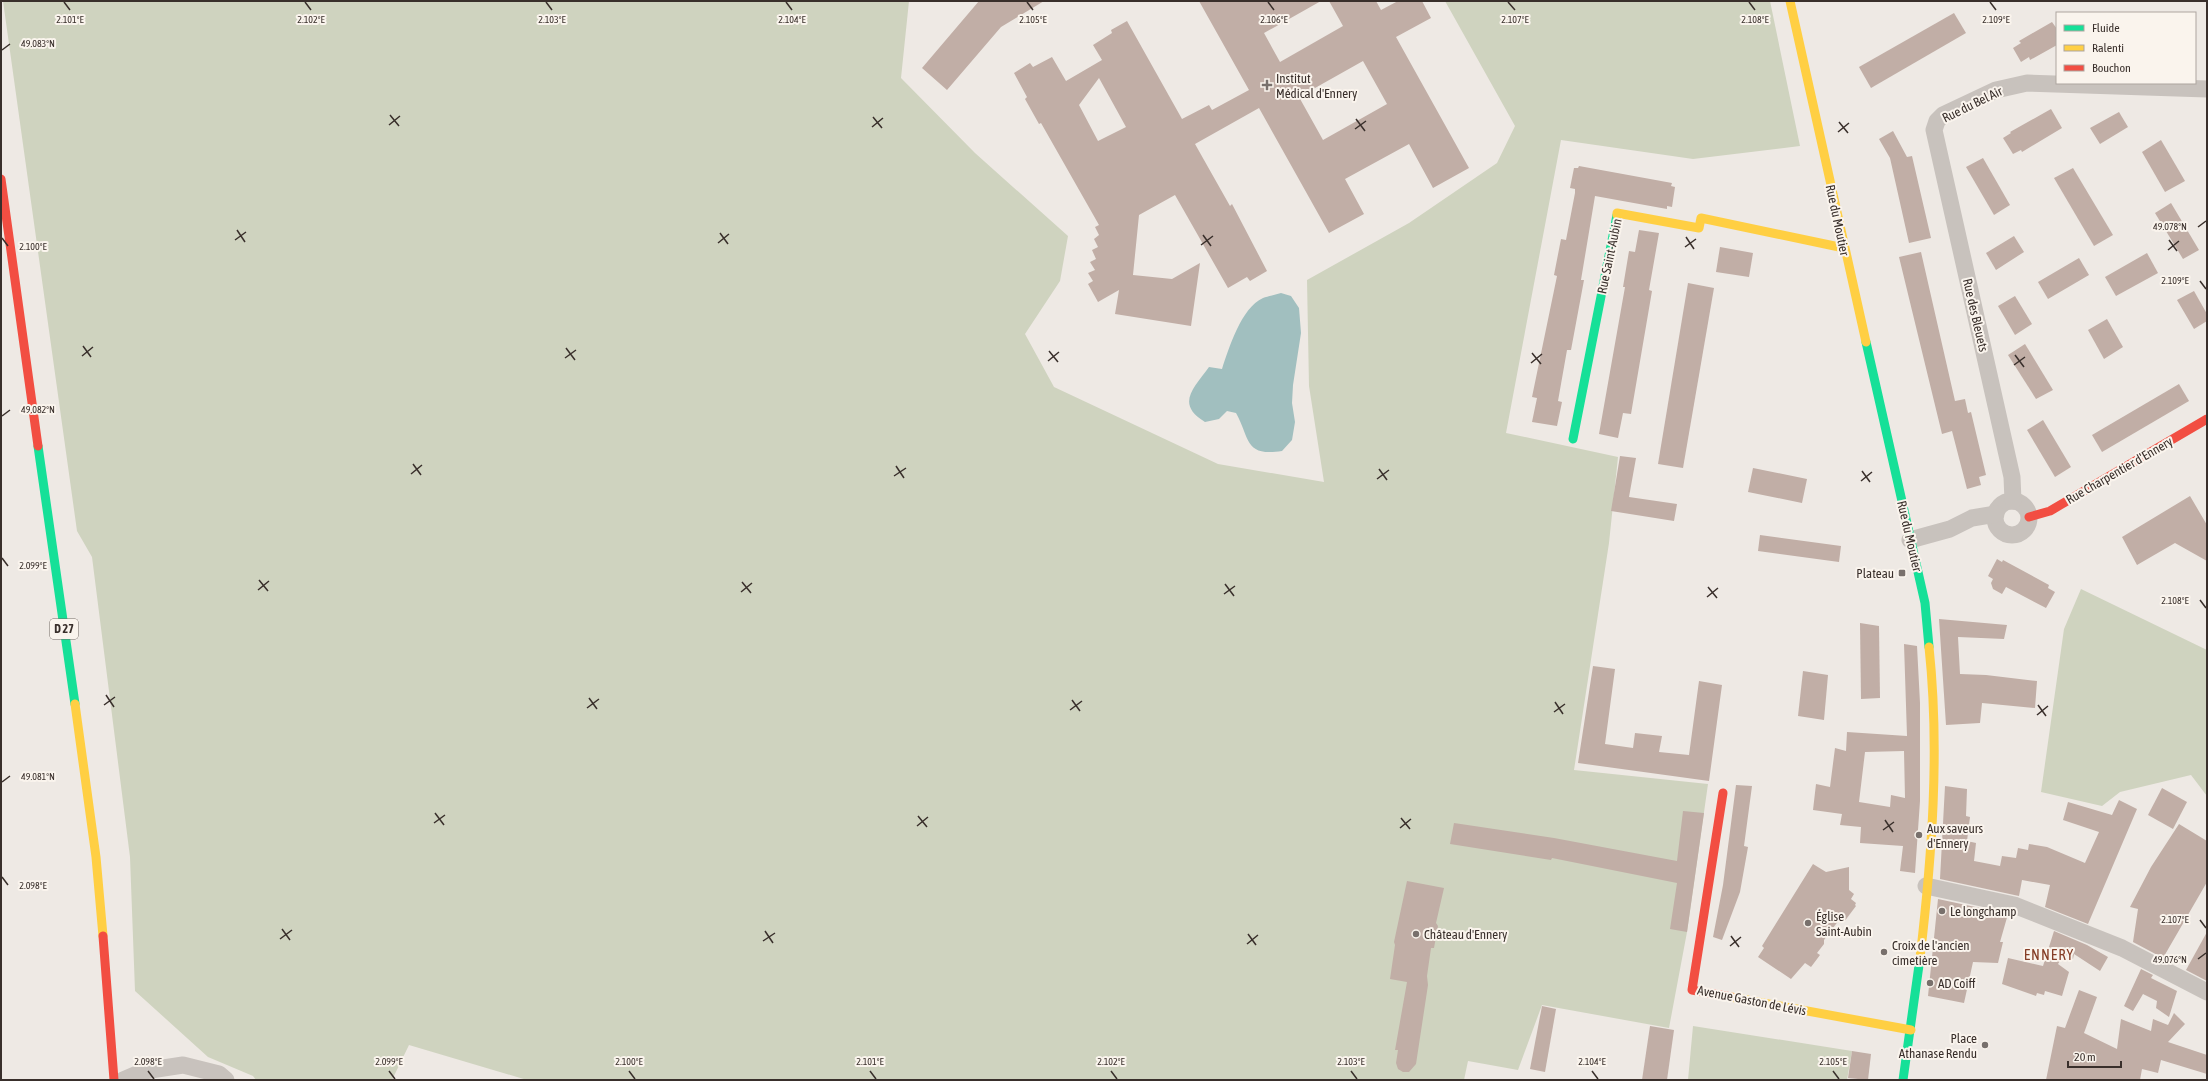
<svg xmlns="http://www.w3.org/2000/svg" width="2208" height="1081" font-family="'Asap Condensed',sans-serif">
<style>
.green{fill:#cfd3bf}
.water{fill:#a1bfbf}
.building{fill:#c1aea6;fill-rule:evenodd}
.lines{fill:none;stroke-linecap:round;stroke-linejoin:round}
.street{stroke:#c8c2bd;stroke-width:17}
.fast{stroke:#16e098;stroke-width:9}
.slow{stroke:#ffcf43;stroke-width:9}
.jam{stroke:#f24e42;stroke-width:9}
.ticks{fill:none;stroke:#392f2b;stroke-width:1.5}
.poi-dot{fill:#78706c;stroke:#faf4ed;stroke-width:1.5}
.labels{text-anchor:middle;stroke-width:4;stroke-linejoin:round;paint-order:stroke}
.shield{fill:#faf4ed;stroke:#736a65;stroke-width:1}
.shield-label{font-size:12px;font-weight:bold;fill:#392f2b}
.poi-label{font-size:13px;fill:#392f2b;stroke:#faf4ed;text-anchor:start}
.street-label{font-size:13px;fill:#392f2b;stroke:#faf4ed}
.quarter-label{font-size:15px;letter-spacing:1px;fill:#853d26;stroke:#faf4ed}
.ticks-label{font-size:10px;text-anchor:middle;fill:#392f2b;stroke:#faf4ed;stroke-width:4;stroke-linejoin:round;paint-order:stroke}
</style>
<rect width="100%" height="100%" fill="#eee9e4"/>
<!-- green -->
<g class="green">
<polygon points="3,1 909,1 901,78 975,153 1068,236 1060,281 1025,334 1054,387 1218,464 1324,482 1309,386 1307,280 1409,223 1497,163 1515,126 1445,1 1770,1 1800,146 1693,159 1561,140 1506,433 1618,457 1609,543 1574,770 1708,784 1687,932 1669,1028 1542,1005 1518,1070 1468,1061 1464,1080 527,1080 409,1045 392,1080 256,1080 253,1076 208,1057 135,991 130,857 92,557 77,531"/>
<polygon points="2081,589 2207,650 2207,796 2191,775 2120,792 2102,806 2041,792 2064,629"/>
<polygon points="1693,1026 1852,1051 1847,1080 1688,1080"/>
</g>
<!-- water -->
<path class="water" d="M1281,293L1291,296L1299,308L1301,333L1293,385L1292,403L1295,422L1292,440L1282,451C1244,457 1250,438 1236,413L1227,411L1219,419L1205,422C1175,404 1194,388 1209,367L1222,369C1229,348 1241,308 1263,298C1268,296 1275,295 1281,293Z"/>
<!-- building -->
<g class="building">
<polygon points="979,1 1044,1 1001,27 947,90 922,68"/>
<path d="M1199,1H1321L1264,33L1280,62L1343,26L1329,1H1376L1381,10L1398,1H1422L1431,18L1396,37L1469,168L1433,188L1409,144L1345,179L1364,214L1329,233L1259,108L1195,144L1230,206L1232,204L1267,271L1250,281L1247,277L1228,288L1175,195L1139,215L1133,275L1172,279L1200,263L1191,326L1115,314L1119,290L1098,302L1088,284L1093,281L1088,273L1095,270L1090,262L1096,259L1092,250L1098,247L1094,239L1099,235L1095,227L1099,225L1041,123L1039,124L1025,99L1027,97L1014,73L1030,63L1033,67L1052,57L1066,81L1102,60L1093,45L1112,33L1111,30L1127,21L1182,119L1209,105L1212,110L1249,90ZM1363,61L1387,104L1323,140L1299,97ZM1099,78L1126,127L1098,141L1079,105Z"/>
<polygon points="1954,13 1966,33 1871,88 1859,67"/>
<polygon points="2052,22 2057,29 2057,45 2030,60 2029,57 2021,62 2013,48 2021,43 2019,41"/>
<polygon points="2051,109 2062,128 2022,152 2021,150 2013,154 2003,138 2011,133 2010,132"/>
<polygon points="2119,112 2128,127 2100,144 2090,128"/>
<polygon points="1893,131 1907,157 1912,156 1931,238 1909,243 1890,158 1879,139"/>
<polygon points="2161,140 2185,181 2165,192 2142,152"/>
<polygon points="1983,158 2010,205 1994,215 1966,167"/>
<polygon points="1579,166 1672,183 1671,186 1675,187 1672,207 1667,206 1667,209 1595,196 1581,280 1584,280 1571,350 1567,350 1558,401 1562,402 1557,426 1532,422 1537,398 1532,397 1557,276 1554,275 1561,239 1566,240 1575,193 1575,189 1570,188 1574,168 1578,168"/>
<polygon points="2073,168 2113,235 2094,246 2054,178"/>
<polygon points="2171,203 2199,250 2183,259 2155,213"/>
<polygon points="1639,230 1659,233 1649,290 1652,291 1631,414 1623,413 1618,438 1599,434 1625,287 1623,287 1629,251 1635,252"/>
<polygon points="2014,236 2024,252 1996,270 1986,253"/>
<polygon points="1720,247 1753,253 1749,277 1716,272"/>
<polygon points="1921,252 1955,401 1965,399 1968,413 1971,412 1986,475 1979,477 1981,485 1967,489 1952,431 1942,434 1899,257"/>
<polygon points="2147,253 2158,273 2116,296 2105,277"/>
<polygon points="2079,258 2089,275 2048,299 2038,282"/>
<polygon points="1688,283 1714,288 1683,468 1658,464"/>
<polygon points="2194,291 2207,314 2207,321 2194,329 2177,300"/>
<polygon points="2015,296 2032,324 2015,335 1998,306"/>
<polygon points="2107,319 2123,347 2104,359 2088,330"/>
<polygon points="2025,344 2053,390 2036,399 2008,355"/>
<polygon points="2179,384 2189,401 2102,452 2092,435"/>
<polygon points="2043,420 2071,467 2055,477 2027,430"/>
<polygon points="1620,456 1636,458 1629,497 1677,504 1674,521 1611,511"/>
<polygon points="1753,468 1807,479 1802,503 1748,492"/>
<polygon points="2190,496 2207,525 2207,561 2175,543 2137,565 2122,537"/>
<polygon points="1760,535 1841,546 1839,562 1758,551"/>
<polygon points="1997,559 2002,562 2003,560 2049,585 2048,588 2055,592 2046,608 2006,587 2002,594 1993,589 1991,583 1993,579 1988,576"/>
<polygon points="1939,619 2007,625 2004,639 1958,637 1960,674 1986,675 2037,681 2035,708 1982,703 1980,723 1946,725"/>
<polygon points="1860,623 1879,626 1880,698 1861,699"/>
<path d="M1904,644L1917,646L1920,703V801L1915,873L1900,871L1903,846L1860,843L1861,827L1840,825L1842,814L1813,810L1816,784L1830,787L1835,748L1846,751L1847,732L1907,736ZM1904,751L1905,798L1891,795L1890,807L1859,802L1865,752Z"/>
<polygon points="1593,666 1615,669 1605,744 1633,748 1635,733 1662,736 1659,752 1689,755 1699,681 1722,685 1709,781 1578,763"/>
<polygon points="1803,671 1828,675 1824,720 1798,716"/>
<polygon points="1736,785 1752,786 1744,846 1748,847 1740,892 1722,940 1713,937 1723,885"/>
<polygon points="1945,786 1967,789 1966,816 1970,817 1967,841 1976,843 1974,861 2000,866 2002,856 2016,858 2018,848 2028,850 2029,844 2047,847 2085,863 2099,832 2063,820 2068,802 2112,815 2119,800 2137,809 2088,924 2045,907 2050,885 2022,880 2019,896 1940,879"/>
<polygon points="2162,788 2187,802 2173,829 2148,815"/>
<polygon points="1683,811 1704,813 1687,932 1670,929 1677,883 1552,858 1551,860 1450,844 1454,823 1554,838 1677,861"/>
<polygon points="2179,824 2207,841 2207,882 2163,958 2133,942 2138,909 2130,907 2151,867"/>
<polygon points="1813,864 1826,872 1849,867 1849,890 1854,894 1851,899 1856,903 1855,905 1856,906 1844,922 1839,920 1824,940 1824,944 1817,953 1820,955 1811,967 1805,963 1791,979 1758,957 1764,948 1762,946"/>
<polygon points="1407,881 1444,888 1436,923 1438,926 1434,948 1431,948 1427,976 1428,985 1416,1064 1409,1072 1403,1072 1398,1069 1396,1063 1398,1050 1395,1050 1407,982 1390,979 1395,945 1394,942"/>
<polygon points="1938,899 2008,914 2000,942 2003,942 1998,963 1973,962 1964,1003 1928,996"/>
<polygon points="2054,931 2087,945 2108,957 2100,971 2074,954 2073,959 2064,954 2058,964 2069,972 2062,996 2045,991 2044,995 2037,993 2036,996 2002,984 2008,958 2043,966"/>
<polygon points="2207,932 2207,981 2186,970"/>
<polygon points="2141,969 2153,975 2151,978 2177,991 2169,1017 2156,1008 2157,1001 2143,994 2133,1011 2124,1006"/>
<polygon points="2079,990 2097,997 2084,1033 2117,1049 2121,1019 2151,1031 2153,1019 2168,1025 2174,1013 2185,1024 2168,1042 2207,1055 2207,1074 2161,1060 2158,1073 2142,1069 2140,1080 2046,1080 2057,1026 2065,1028"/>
<polygon points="1542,1006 1556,1009 1545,1072 1530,1069"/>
<polygon points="1650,1026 1674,1030 1667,1080 1642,1080"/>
<polygon points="1852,1051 1871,1054 1868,1080 1848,1078"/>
</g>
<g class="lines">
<!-- street -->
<g class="street">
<circle cx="2012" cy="518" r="17"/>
<polyline points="2013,501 2012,477 1934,130 1937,121 1943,115 1996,90 2027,83 2207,89"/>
<polyline points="1910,540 1950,529 1972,518 1996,514"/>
<polyline points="1926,886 2014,905 2122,948 2207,992"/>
<polyline points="123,1080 144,1071 183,1065 219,1074 226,1080"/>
</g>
<!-- fast -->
<g class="fast">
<polyline points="1866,342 1925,603 1929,647"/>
<polyline points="1573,439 1617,215"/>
<polyline points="38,446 75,704"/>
<polyline points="1903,1080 1920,958"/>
</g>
<!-- slow -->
<g class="slow">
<polyline points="1790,1 1866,342"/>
<polyline points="1617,215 1617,213 1699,228 1701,218 1844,248"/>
<polyline points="75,704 96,857 103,936"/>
<path d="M1920,958C1932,856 1940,750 1929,647"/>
<polyline points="1731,997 1911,1030"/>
</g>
<!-- jam -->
<g class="jam">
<polyline points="1,179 38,446"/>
<polyline points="2029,517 2050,511 2207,419"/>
<polyline points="1723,793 1692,990 1731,997"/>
<polyline points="103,936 114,1080"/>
</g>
</g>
<!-- ticks -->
<path class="ticks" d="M64,2L70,10M305,2L311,10M546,2L552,10M786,2L792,10M1027,2L1033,10M1268,2L1274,10M1508,2L1515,10M1749,2L1755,10M1990,2L1996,10M2,50L10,44M390,115L399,126M873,117L882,128M1356,119L1365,131M1839,122L1848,133M389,125L400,116M872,127L883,118M1355,129L1366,121M1838,132L1849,123M2198,227L2206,221M237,230L245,242M720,233L728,244M1203,235L1211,246M1686,237L1694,249M2,238L8,246M235,240L246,232M2169,240L2177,251M718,243L729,234M1201,245L1213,236M1685,247L1696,239M2168,250L2179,241M2200,281L2206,289M83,346L91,357M566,348L575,360M1049,351L1058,362M1532,353L1541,364M2015,355L2024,367M82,356L93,347M565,358L576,350M1048,361L1059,352M1531,363L1542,354M2014,365L2025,357M2,416L10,410M413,464L421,475M896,466L904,478M1379,469L1387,480M1862,471L1870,482M411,474L422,465M894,476L906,468M1377,479L1389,470M1861,481L1872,472M2,558L8,566M259,580L268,591M742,582L751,593M1225,584L1234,596M1708,587L1717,598M258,590L269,581M741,592L752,583M1224,594L1235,586M1707,597L1718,588M2200,600L2206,608M106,695L114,707M589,698L597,709M1072,700L1080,711M1555,702L1563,714M104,705L115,697M2038,705L2046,716M587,708L599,699M1070,710L1082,701M1554,712L1565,704M2037,715L2048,706M2,782L10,776M435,813L444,825M918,816L927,827M1401,818L1410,829M1885,820L1893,832M434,823L445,815M917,826L928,817M1400,828L1411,819M1883,830L1894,822M2,877L8,885M2200,920L2206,928M282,929L290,940M765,931L773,943M1248,934L1256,945M1731,936L1739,947M280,939L292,930M763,941L775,933M1247,944L1258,935M1730,946L1741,937M2198,959L2206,953M148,1071L154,1079M389,1071L395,1079M629,1071L635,1079M870,1071L876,1079M1111,1071L1117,1079M1351,1071L1357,1079M1592,1071L1598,1079M1833,1071L1839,1079"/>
<!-- markers -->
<g class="poi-dot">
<path d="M1265 79h4v4h4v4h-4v4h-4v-4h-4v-4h4z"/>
<rect x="1898" y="569" width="8" height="8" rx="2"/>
<circle cx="1919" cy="835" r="4"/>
<circle cx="1942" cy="911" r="4"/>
<circle cx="1808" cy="923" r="4"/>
<circle cx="1416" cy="934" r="4"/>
<circle cx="1884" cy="952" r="4"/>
<circle cx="1930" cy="983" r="4"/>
<circle cx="1985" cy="1045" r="4"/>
</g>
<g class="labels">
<!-- shield labels -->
<rect class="shield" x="50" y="619" width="28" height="20" rx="3"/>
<g class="shield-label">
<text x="64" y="633">D 27</text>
</g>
<!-- poi labels -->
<g class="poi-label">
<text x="1276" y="83">Institut<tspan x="1276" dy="15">Médical d'Ennery</tspan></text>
<text x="1894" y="578" text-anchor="end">Plateau</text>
<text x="1927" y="833">Aux saveurs<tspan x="1927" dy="15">d'Ennery</tspan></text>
<text x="1950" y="916">Le longchamp</text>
<text x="1816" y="921">Église<tspan x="1816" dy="15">Saint-Aubin</tspan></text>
<text x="1424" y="939">Château d'Ennery</text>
<text x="1892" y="950">Croix de l'ancien<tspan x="1892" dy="15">cimetière</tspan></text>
<text x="1938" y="988">AD Coiff</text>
<text x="1977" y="1043" text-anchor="end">Place<tspan x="1977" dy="15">Athanase Rendu</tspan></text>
</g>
<!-- street labels -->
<g class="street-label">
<text transform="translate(1972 104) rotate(-26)" y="5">Rue du Bel Air</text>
<text transform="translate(1838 220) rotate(78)" y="5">Rue du Moutier</text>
<text transform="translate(1609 256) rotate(-78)" y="5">Rue Saint-Aubin</text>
<text transform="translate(1976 315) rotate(77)" y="5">Rue des Bleuets</text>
<text transform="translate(2119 470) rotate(-30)" y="5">Rue Charpentier d'Ennery</text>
<text transform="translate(1910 536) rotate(77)" y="5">Rue du Moutier</text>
<text transform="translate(1752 1000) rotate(11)" y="5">Avenue Gaston de Lévis</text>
</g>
<!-- quarter labels -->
<g class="quarter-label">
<text x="2049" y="960">ENNERY</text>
</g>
</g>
<g class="ticks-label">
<text x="70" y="23">2.101°E</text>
<text x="311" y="23">2.102°E</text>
<text x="552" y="23">2.103°E</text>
<text x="792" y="23">2.104°E</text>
<text x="1033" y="23">2.105°E</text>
<text x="1274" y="23">2.106°E</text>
<text x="1515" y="23">2.107°E</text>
<text x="1755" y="23">2.108°E</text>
<text x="1996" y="23">2.109°E</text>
<text x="38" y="47">49.083°N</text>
<text x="2170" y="230">49.078°N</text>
<text x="33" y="250">2.100°E</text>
<text x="2175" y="284">2.109°E</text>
<text x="38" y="413">49.082°N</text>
<text x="33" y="569">2.099°E</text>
<text x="2175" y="604">2.108°E</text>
<text x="38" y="780">49.081°N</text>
<text x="33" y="889">2.098°E</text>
<text x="2175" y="923">2.107°E</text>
<text x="2170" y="963">49.076°N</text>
<text x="148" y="1065">2.098°E</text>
<text x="389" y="1065">2.099°E</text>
<text x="629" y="1065">2.100°E</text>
<text x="870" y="1065">2.101°E</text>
<text x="1111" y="1065">2.102°E</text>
<text x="1351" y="1065">2.103°E</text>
<text x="1592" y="1065">2.104°E</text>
<text x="1833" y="1065">2.105°E</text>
</g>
<!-- border -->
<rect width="2208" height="1081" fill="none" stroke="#392f2b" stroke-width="4"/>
<!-- legend -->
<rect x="2056" y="12" width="140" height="72" fill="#faf4ed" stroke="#ada59f"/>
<rect x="2064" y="25" width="20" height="6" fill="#16e098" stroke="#ada59f"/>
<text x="2092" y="32" font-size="12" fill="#392f2b">Fluide</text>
<rect x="2064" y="45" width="20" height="6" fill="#ffcf43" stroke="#ada59f"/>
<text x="2092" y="52" font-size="12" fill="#392f2b">Ralenti</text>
<rect x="2064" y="65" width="20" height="6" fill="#f24e42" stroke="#ada59f"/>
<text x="2092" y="72" font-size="12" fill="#392f2b">Bouchon</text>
<!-- scale -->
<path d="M2068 1061v6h53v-6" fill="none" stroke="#392f2b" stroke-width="2"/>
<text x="2074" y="1061" font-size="12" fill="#392f2b" stroke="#faf4ed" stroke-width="3" paint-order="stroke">20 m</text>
</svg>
